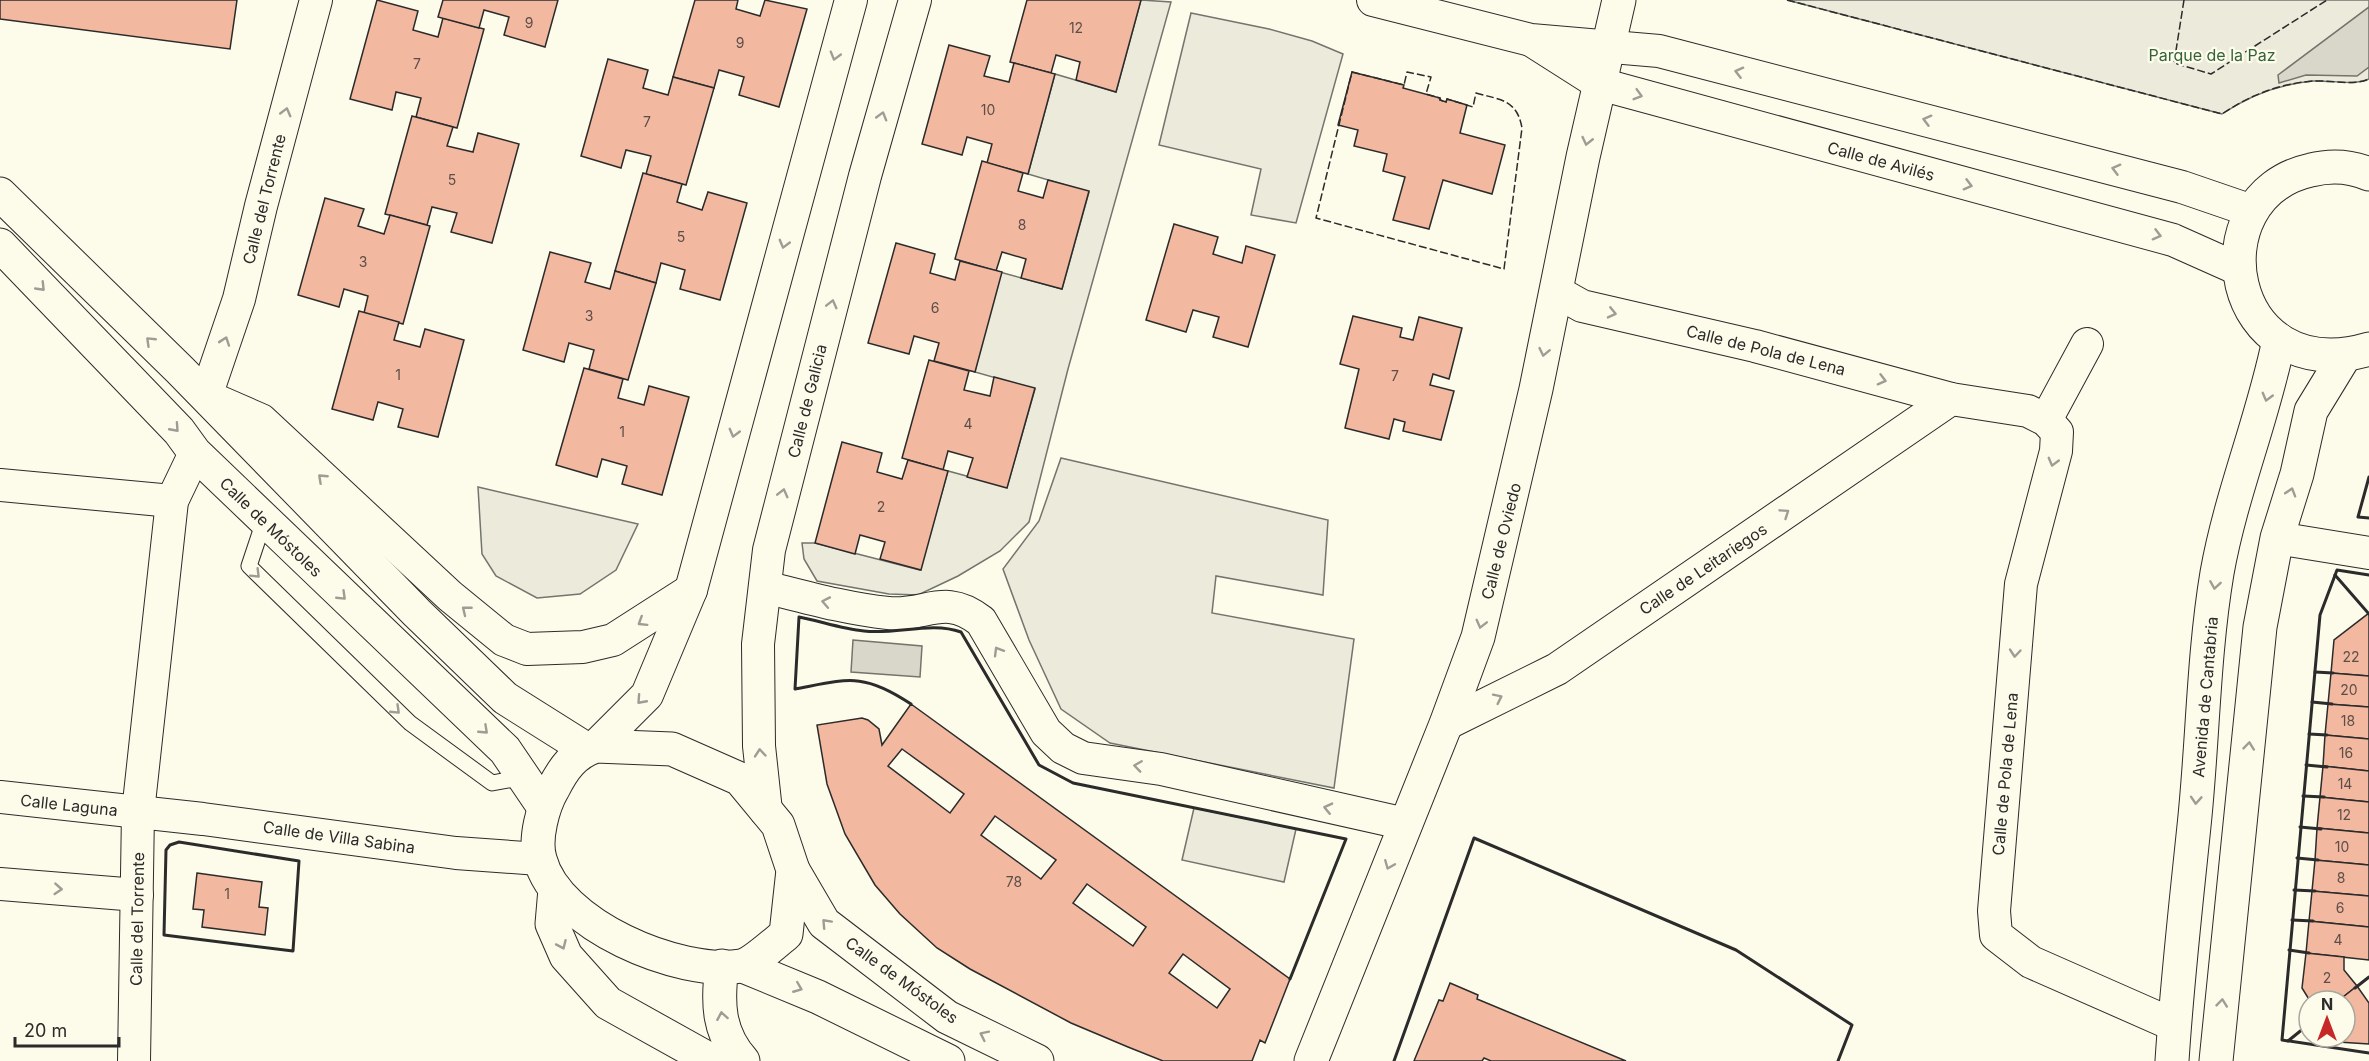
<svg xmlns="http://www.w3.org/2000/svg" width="2369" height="1061" font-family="Inter,sans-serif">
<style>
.green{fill:#ecebdb;stroke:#74746e;stroke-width:1.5}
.parking{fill:#eceadb;stroke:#74746e;stroke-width:1.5}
.water{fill:#d8d7c9;stroke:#74746e;stroke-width:1.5}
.building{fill:#f2b8a0;stroke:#2b2b2b;stroke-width:1.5;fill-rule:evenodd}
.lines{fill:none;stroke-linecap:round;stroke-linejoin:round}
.lane-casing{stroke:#2b2b2b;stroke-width:17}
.street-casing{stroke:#2b2b2b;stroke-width:34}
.secondary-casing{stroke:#2b2b2b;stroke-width:35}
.primary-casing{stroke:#2b2b2b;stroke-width:35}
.lane{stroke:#fdfbea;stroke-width:15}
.street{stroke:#fdfbea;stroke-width:32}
.secondary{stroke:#fdfbea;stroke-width:33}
.primary{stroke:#fdfbea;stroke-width:33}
.fence{stroke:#2b2b2b;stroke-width:1.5;stroke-dasharray:8 3;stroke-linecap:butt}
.wall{stroke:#2b2b2b;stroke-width:3}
.oneway{stroke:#9e9d94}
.labels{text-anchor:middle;stroke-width:4.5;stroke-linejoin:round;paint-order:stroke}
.number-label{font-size:14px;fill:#5d4e48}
.park-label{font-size:16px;fill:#34623c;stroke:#fdfbea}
.street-label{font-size:16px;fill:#2b2b2b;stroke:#fdfbea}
</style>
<rect width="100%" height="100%" fill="#fdfbea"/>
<!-- green -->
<g class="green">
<polygon points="1141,0 1171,2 1068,369 1029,522 1000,551 958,576 918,595 889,594 817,581 804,559 802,543 815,543 920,570 948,471 1007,487 1035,389 975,372 996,271 1062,289 1089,192 1028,174 1055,74 1116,92"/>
<path d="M1787,0H2369V79C2355,86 2329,80 2313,81C2279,84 2250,95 2222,114Z"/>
<polygon points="478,487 638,524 616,570 580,594 537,598 496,576 482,554"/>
<polygon points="1194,808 1296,829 1284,882 1182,860"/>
</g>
<!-- parking -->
<g class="parking">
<polygon points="1191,13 1269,29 1312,41 1343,54 1296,223 1251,215 1261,169 1159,145"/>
<polygon points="1061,458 1328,520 1323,595 1216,576 1212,613 1354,639 1334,788 1110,743 1061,709 1029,640 1003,569 1039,521"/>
</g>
<!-- water -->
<g class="water">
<polygon points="2369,7 2369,67 2357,76 2306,75 2279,83 2278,75"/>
<polygon points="853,640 922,646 920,677 851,672"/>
</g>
<!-- building -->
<g class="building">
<polygon points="0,0 237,0 230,49 0,19"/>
<polygon points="377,0 418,11 413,30 438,37 443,18 484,29 457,128 416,117 421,98 396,92 392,110 350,99"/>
<polygon points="443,0 558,0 545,47 504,35 509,17 484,10 479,28 438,17"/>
<polygon points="695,0 738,0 736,9 760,16 765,0 807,9 779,107 739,95 744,77 719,70 714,88 673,77"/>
<polygon points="1027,0 1141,0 1116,92 1076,80 1080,62 1056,55 1051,73 1010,62"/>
<polygon points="949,45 990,56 984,76 1009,82 1014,63 1055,74 1028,174 987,163 992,144 967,137 962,155 922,144"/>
<polygon points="608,59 648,70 643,88 668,95 673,77 714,88 686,185 646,174 651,156 626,150 621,168 581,156"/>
<polygon points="1352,72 1404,85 1403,88 1440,98 1440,100 1446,102 1447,99 1467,105 1460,133 1505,145 1492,194 1443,180 1429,229 1393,220 1405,177 1383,171 1387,154 1354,146 1358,130 1338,125"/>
<polygon points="412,116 453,127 447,146 473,152 478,133 519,144 492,243 451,232 457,213 432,207 427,225 385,214"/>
<polygon points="982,161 1023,173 1018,191 1043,198 1048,180 1089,191 1062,289 1021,278 1026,259 1002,252 996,271 955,259"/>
<polygon points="643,173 682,184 677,202 702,210 708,192 747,203 720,300 680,289 685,270 661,263 656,283 615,271"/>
<polygon points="325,198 364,209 358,226 384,234 390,215 430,226 403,324 364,313 368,296 344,289 339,307 298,295"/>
<polygon points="1174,224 1218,237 1213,254 1242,263 1246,246 1275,255 1248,347 1213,337 1219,317 1193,310 1186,332 1146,320"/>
<polygon points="896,243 935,254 930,273 955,280 960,261 1002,272 975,372 934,361 939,343 914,336 909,354 868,343"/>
<polygon points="550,252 591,263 585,282 610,289 615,271 656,283 628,380 589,369 594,350 569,343 564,362 523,350"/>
<polygon points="359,311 399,322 394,340 420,347 425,329 464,340 438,437 398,427 403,409 378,402 373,420 332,409"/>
<polygon points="1353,316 1402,328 1400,337 1413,340 1419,317 1462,328 1449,379 1433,374 1430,385 1454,391 1441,440 1403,431 1405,422 1394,419 1389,439 1345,428 1359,369 1340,364"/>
<polygon points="929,360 969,371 964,390 990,396 994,377 1035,388 1007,488 967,477 973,458 948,451 943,470 902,458"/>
<polygon points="584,368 623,379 618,398 644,405 649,386 689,397 662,495 622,484 627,466 602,459 597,477 556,465"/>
<polygon points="842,442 882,453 877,472 902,479 908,460 948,471 921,570 880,559 885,542 860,535 855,554 815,543"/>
<polygon points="2369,613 2369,676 2331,673 2334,640"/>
<polygon points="2331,673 2369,676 2369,707 2328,704"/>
<path d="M911,704L1290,979L1265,1043L1260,1040L1252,1061H1163L1128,1047L1071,1023L970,969L937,948L900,914L875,885L845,834L827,784L817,725L862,718L868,720L879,729L882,745ZM902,749L964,794L950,813L888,766ZM995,816L1056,860L1041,879L981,835ZM1087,884L1146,927L1133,946L1073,903ZM1183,954L1230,989L1217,1008L1169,973Z"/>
<polygon points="2328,704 2369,707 2369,739 2325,735"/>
<polygon points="2325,735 2369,739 2369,771 2323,766"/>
<polygon points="2323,766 2369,771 2369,802 2320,797"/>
<polygon points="2320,797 2369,802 2369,833 2317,828"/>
<polygon points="2317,828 2369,833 2369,865 2315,860"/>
<polygon points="2315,860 2369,865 2369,896 2312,891"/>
<polygon points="197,873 262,882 259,907 268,908 265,935 202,927 204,910 193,909"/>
<polygon points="2312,891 2369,896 2369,927 2309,921"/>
<polygon points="2309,921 2369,927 2369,960 2306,953"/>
<polygon points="2306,953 2344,957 2344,970 2357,986 2338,1001 2310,1001 2302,988"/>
<polygon points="1450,983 1478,995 1477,999 1626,1061 1491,1061 1484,1058 1482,1061 1414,1061 1439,1000 1443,1001"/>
<polygon points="2357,986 2369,1003 2369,1044 2338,1042 2335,1037 2345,1037 2345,1001 2338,1001"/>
</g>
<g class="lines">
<defs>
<polyline id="lane" points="264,521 249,566 410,723 492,783 524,777"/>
<g id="street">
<polyline points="316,0 261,206 239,299 206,396 261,420 450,596 504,640 527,649 583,647 613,640 691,590"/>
<polyline points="1373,0 1531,40 1659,51 2182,187 2252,211"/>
<polyline points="1534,42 1600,84 2173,240 2238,269"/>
<polyline points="1557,292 1582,306 1755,346 1951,399 2028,411 2046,420 2057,432 2056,451 2021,584 1994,911 1996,935 2031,962 2174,1025"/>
<polyline points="2046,420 2087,344"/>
<polyline points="0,485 172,501"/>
<polyline points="2277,538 2369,553"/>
<path d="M765,587C805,597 847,609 888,613C926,617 944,592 981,621L1046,732L1063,748L1083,758L1161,769L1406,824"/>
<polyline points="1446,724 1557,669 1951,399"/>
<polyline points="596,746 647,695 691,590 851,0"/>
<polyline points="0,797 203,819 456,853 539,859"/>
<polyline points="766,811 759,746 758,644 769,550 865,176 915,0"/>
<polyline points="0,884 137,895"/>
<polyline points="134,1061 138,812 172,501 195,453"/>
</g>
<g id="secondary">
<path d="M2369,174C2350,166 2331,165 2311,170C2193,196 2226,391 2369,349"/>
<polyline points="555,889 552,924 566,956 608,1003 712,1061"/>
<path d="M722,966C717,1003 718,1033 743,1061"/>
<polyline points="1311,1061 1446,724 1478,637 1536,389 1583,157 1619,0"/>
<path d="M2172,1061C2177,982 2186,904 2194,826C2203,741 2203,657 2217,573C2231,494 2263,419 2279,340"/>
<polyline points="2216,1061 2260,627 2277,538 2297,474 2311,411 2344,357"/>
</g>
<g id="primary">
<polyline points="0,194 180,370 417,613 505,698 586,749"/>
<polyline points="0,245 179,431 195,453 505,750 543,806"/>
<path d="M596,746L672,749L740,779L778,825L793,870L786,934C776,942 752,964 741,966C679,976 557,925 540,859C534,839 543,806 553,789C563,769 574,753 596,746Z"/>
<polyline points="793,870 824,923 947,1017 1037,1061"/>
<polyline points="743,966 818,997 948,1061"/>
</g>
</defs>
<!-- lane casing -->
<use href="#lane" class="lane-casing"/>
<!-- street casing -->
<use href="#street" class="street-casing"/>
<!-- secondary casing -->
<use href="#secondary" class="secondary-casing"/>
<!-- primary casing -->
<use href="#primary" class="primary-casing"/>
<!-- lane -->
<use href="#lane" class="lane"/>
<!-- street -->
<use href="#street" class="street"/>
<!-- secondary -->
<use href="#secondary" class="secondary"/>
<!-- primary -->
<use href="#primary" class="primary"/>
<!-- fence -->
<g class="fence">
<path d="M1787,0L2222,114C2250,95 2279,84 2313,81C2329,80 2355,86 2369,79"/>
<polyline points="2184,0 2174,63 2211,74 2327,0"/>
<path d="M1352,72L1404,85L1407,72L1431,77L1426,94L1440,98V100L1446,102L1447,99L1473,107L1476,93C1500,100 1517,99 1522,128L1504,269L1316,218Z"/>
</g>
<!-- wall -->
<g class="wall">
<polyline points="2369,477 2358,517 2369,518"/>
<polyline points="2335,575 2369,614"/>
<polyline points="2369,575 2337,570 2320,615 2282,1040 2369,1053"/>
<polyline points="2315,672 2333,673"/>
<polyline points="2312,702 2332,704"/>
<path d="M911,704C863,672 848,679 795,689L799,617C820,621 842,629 864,631C896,635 931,621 961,632L1039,765L1073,783L1346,839L1290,979"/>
<polyline points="2309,734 2327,735"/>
<polyline points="2306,765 2327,767"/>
<polyline points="2303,796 2324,797"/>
<polyline points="2300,827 2321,829"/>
<polygon points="179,842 299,861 293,951 164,935 166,850 170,845"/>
<polyline points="2297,858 2318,860"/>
<polyline points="2294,890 2315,891"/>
<polyline points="2292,920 2313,921"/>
<polyline points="2289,950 2309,953"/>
<polyline points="2355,988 2369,977"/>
<polyline points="2288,1041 2309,1024"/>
<polyline points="1394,1061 1474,838 1736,950 1852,1025 1838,1061"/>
</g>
</g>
<!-- one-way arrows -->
<defs><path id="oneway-chevron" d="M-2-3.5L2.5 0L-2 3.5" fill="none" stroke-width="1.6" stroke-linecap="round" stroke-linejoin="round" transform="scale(1.5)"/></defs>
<g class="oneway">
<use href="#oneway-chevron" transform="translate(835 56) rotate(106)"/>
<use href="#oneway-chevron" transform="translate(1739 72) rotate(-166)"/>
<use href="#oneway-chevron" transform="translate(1638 95) rotate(16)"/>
<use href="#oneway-chevron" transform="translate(286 112) rotate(-75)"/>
<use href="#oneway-chevron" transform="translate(882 116) rotate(-74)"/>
<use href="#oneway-chevron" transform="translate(1927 120) rotate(-165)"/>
<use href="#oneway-chevron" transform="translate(1587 141) rotate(103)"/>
<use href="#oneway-chevron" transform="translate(2116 169) rotate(-165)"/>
<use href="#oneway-chevron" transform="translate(1968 185) rotate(15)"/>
<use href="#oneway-chevron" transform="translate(2157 235) rotate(15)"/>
<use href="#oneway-chevron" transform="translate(784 244) rotate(105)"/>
<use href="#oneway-chevron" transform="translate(41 287) rotate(46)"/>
<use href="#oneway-chevron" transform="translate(832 304) rotate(-76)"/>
<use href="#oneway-chevron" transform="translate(1612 313) rotate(13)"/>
<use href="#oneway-chevron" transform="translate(150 341) rotate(-136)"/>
<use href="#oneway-chevron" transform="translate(225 341) rotate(-71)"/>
<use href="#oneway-chevron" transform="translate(1544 352) rotate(102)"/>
<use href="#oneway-chevron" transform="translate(1882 380) rotate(15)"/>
<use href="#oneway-chevron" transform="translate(2267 397) rotate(105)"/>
<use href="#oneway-chevron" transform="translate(175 428) rotate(48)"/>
<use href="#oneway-chevron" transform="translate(734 433) rotate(105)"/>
<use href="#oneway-chevron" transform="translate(2053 462) rotate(105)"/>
<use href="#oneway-chevron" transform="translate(322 478) rotate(-137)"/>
<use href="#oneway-chevron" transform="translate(2291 492) rotate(-73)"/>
<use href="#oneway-chevron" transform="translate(783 493) rotate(-76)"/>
<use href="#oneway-chevron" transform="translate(1785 513) rotate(-34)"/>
<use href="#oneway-chevron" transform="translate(256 574) rotate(45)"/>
<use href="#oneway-chevron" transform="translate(2215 585) rotate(99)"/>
<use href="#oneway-chevron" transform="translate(342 596) rotate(44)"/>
<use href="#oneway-chevron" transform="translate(826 602) rotate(-169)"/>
<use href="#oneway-chevron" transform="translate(466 610) rotate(-141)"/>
<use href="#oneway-chevron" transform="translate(642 622) rotate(148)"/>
<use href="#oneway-chevron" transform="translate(1481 624) rotate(104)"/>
<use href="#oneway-chevron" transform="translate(998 651) rotate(-121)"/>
<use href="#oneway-chevron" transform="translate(2015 653) rotate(95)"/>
<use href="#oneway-chevron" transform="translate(1498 698) rotate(-26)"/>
<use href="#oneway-chevron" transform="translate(641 700) rotate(132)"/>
<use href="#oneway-chevron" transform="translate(396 710) rotate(44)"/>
<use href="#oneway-chevron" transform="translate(484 730) rotate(43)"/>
<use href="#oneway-chevron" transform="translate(2249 746) rotate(-84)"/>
<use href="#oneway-chevron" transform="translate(760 753) rotate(-95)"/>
<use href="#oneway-chevron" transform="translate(1138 766) rotate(-172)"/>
<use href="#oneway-chevron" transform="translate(2196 800) rotate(94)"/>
<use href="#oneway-chevron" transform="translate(1328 808) rotate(-167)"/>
<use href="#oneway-chevron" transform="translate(1389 865) rotate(112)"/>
<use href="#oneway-chevron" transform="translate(58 889) rotate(4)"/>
<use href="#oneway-chevron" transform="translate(826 923) rotate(-133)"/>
<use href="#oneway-chevron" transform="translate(562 945) rotate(66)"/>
<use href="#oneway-chevron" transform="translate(798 988) rotate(22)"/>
<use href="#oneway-chevron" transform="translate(2222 1003) rotate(-84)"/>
<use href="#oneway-chevron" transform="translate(722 1016) rotate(-100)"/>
<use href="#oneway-chevron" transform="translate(984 1035) rotate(-154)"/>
</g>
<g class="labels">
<!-- number labels -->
<g class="number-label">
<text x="529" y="28">9</text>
<text x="1076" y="33">12</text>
<text x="740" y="48">9</text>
<text x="417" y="69">7</text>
<text x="988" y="115">10</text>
<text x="647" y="127">7</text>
<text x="452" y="185">5</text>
<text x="1022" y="230">8</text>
<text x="681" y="242">5</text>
<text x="363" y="267">3</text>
<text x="935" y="313">6</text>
<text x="589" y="321">3</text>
<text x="398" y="380">1</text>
<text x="1395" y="381">7</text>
<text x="968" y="429">4</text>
<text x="622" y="437">1</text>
<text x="881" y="512">2</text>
<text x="2351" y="662">22</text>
<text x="2349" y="695">20</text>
<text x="2348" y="726">18</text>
<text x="2346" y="758">16</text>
<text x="2345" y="789">14</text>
<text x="2344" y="820">12</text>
<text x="2342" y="852">10</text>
<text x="2341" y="883">8</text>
<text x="1014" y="887">78</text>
<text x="227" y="899">1</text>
<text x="2340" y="913">6</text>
<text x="2338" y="945">4</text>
<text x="2327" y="983">2</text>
</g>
<!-- park labels -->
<g class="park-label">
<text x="2212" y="61">Parque de la Paz</text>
</g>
<!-- street labels -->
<g class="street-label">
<text transform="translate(1881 161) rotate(15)" y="6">Calle de Avilés</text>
<text transform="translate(264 199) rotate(-76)" y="6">Calle del Torrente</text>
<text transform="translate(1766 350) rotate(14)" y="6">Calle de Pola de Lena</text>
<text transform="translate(807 401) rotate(-76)" y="6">Calle de Galicia</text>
<text transform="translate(271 527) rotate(44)" y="6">Calle de Móstoles</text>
<text transform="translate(1501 541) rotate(-76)" y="6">Calle de Oviedo</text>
<text transform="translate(1703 569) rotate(-34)" y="6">Calle de Leitariegos</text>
<text transform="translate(2205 697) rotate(-85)" y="6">Avenida de Cantabria</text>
<text transform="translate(2005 774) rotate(-85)" y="6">Calle de Pola de Lena</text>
<text transform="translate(69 805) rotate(6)" y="6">Calle Laguna</text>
<text transform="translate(339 837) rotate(8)" y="6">Calle de Villa Sabina</text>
<text transform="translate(137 919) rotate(-89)" y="6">Calle del Torrente</text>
<text transform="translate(902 980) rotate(36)" y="6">Calle de Móstoles</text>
</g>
</g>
<!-- north arrow -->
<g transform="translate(2327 1019)"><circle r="28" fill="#fdfbea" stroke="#a9a89e" stroke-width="1.5"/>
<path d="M0-4.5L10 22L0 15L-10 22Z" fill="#c62828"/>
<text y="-9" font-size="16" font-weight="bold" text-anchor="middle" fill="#2b2b2b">N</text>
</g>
<!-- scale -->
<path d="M15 1037v9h104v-9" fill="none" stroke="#2b2b2b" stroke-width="3"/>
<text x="24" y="1037" font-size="18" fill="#2b2b2b" stroke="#fdfbea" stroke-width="4.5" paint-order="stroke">20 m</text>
</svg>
